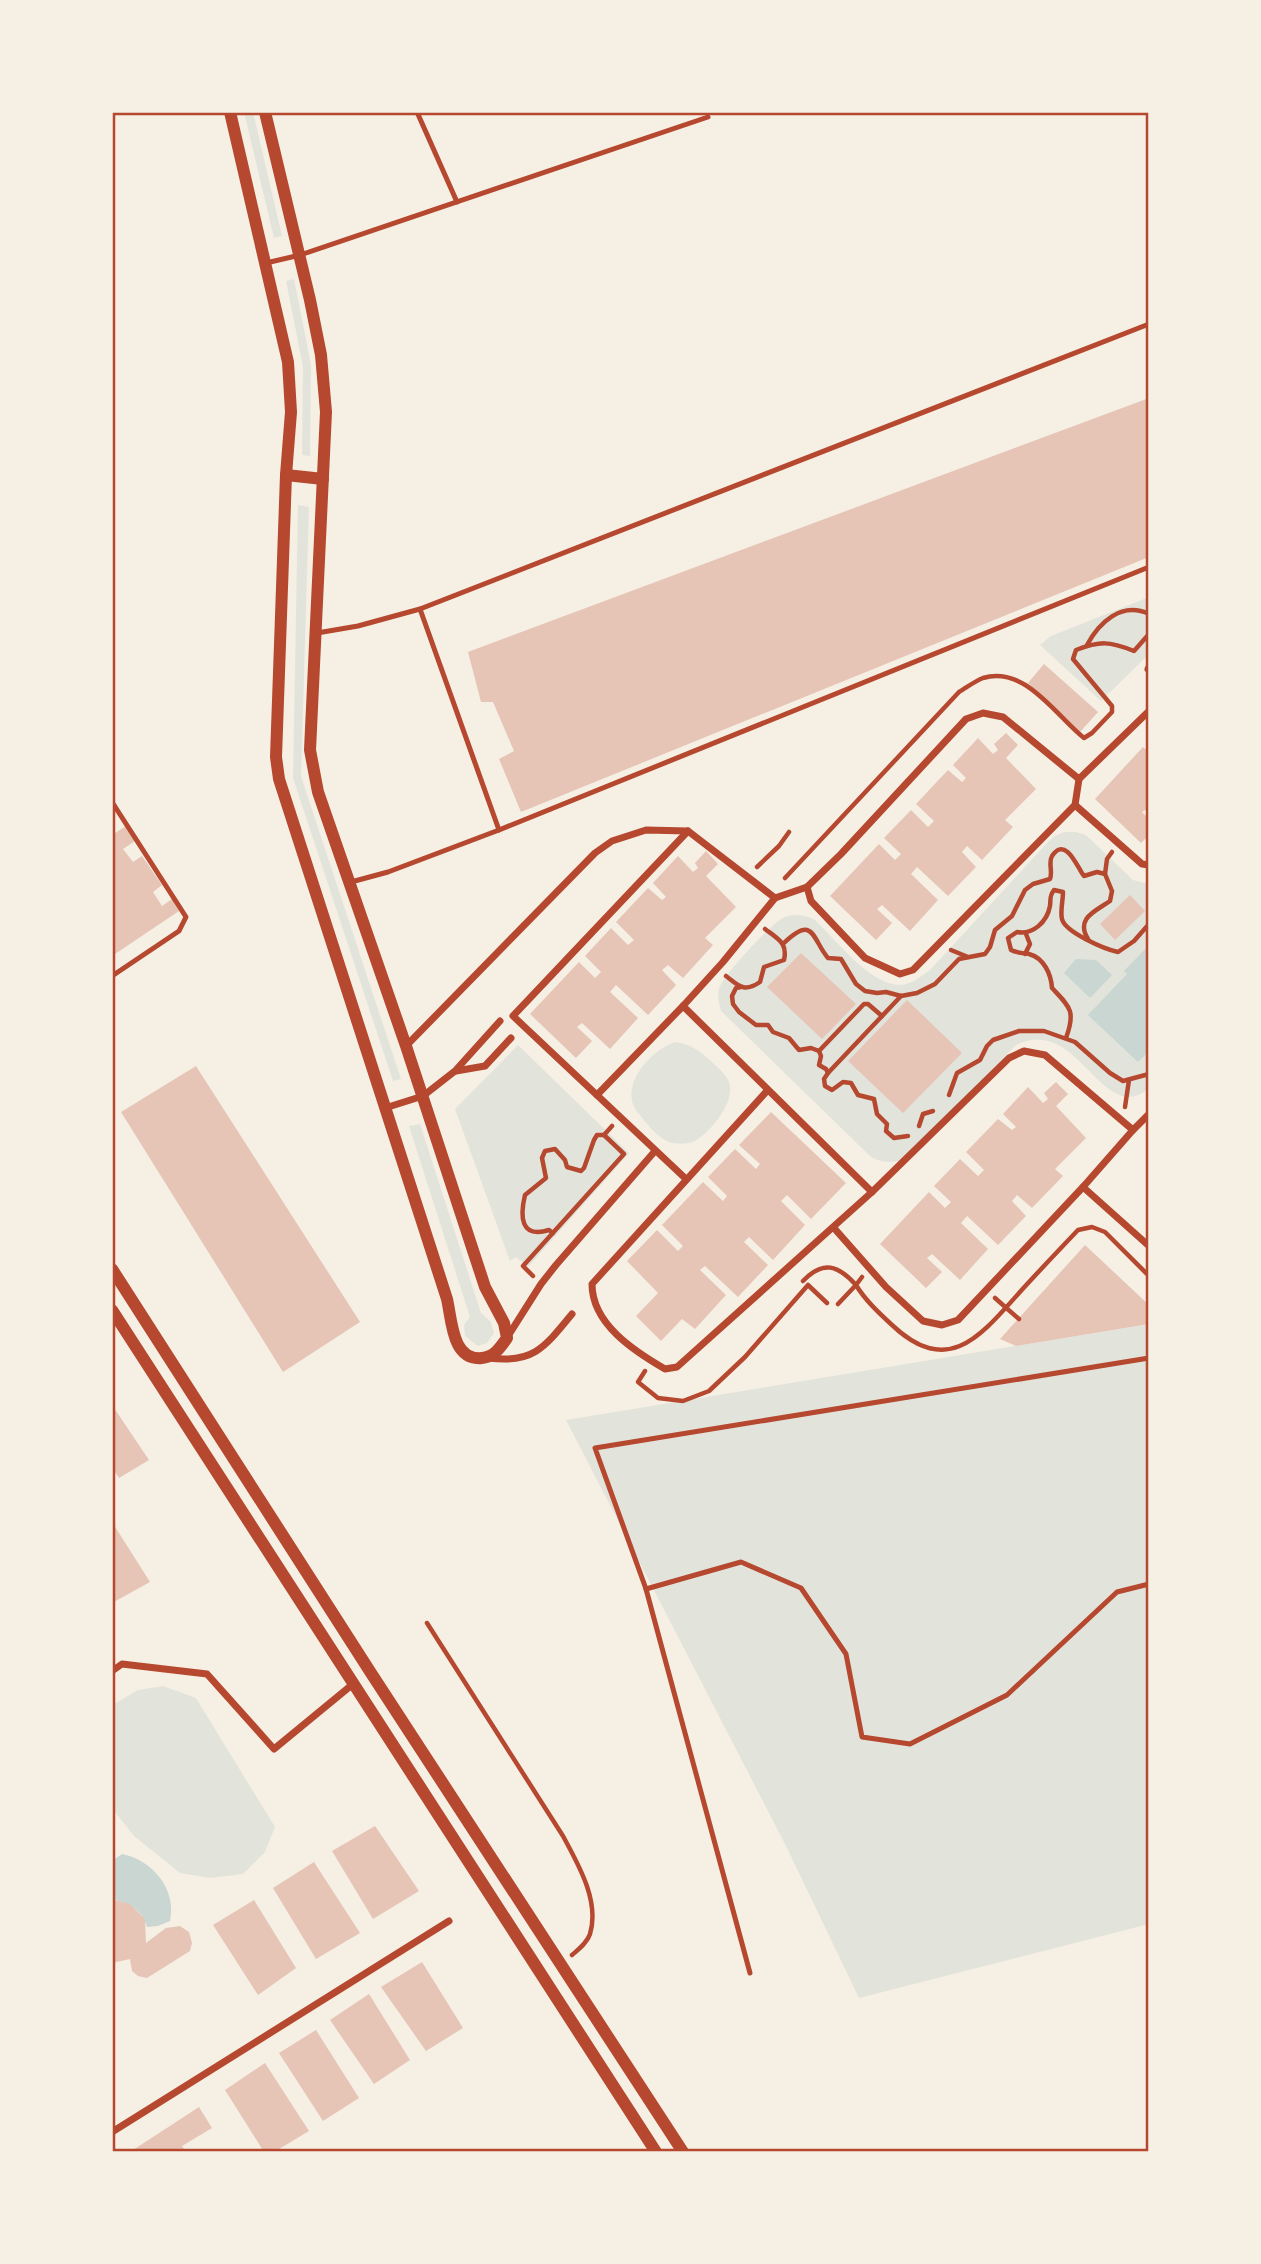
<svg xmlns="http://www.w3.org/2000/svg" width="1261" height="2264" font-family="Montserrat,sans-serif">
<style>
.green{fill:#e2e4dc}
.water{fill:#c9d6d2}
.building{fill:#e6c5b7}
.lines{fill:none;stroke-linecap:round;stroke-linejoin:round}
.path{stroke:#b5482f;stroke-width:4.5}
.service{stroke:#b5482f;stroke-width:5}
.minor{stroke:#b5482f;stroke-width:7}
.tertiary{stroke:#b5482f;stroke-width:12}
.neatline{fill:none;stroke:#b5482f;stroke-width:2.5}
</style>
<rect width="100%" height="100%" fill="#f6efe4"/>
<!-- green -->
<g class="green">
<polygon points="244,112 253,112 282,236 274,238"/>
<polygon points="294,279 311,365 310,456 302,455 303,367 286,281"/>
<polygon points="298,505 309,507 301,776 401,1079 393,1081 293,778"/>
<polygon points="1149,597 1149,654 1101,701 1040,645 1051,636"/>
<path d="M1064,832H1076L1086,835L1133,880L1149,884V1088C1102,1129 1079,1014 1016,1045L903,1160C890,1163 883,1163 871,1157L721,1011C719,1004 717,996 719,989C722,976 770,925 783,918C794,913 804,915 815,920C836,940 871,986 901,985C913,984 921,976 930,970L1048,842L1055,836Z"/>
<path d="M675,1042C691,1044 700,1051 712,1062C719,1069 729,1076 730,1087C733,1105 708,1135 693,1142C687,1144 678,1144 672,1143C659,1140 648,1125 640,1115C616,1089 649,1051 675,1042Z"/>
<polygon points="518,1045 629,1153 528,1267 516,1257 510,1261 455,1109"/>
<polygon points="420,1124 481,1313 491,1322 494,1333 487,1343 478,1346 465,1336 464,1325 470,1317 409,1126"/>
<polygon points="1149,1324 1149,1924 859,1998 785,1844 566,1420"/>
<polygon points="163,1686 196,1698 275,1827 265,1852 243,1874 210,1878 180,1873 134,1836 115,1812 112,1801 112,1713 114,1704 138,1690"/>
</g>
<!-- water -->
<g class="water">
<polygon points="1149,945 1149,1051 1138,1062 1088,1015 1127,974 1124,971"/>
<polygon points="1076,959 1096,960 1112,975 1090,998 1064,973"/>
<path d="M122,1854C153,1860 177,1890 170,1921L158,1926L147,1927C143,1911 130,1904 116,1900L112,1893V1861Z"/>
</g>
<!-- building -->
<g class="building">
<polygon points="1149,398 1149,557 521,812 499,759 514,751 493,702 481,702 468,652"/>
<polygon points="1044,664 1098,712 1080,732 1028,683"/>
<polygon points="1006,733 1018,745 1006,758 1036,789 1005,820 1013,827 982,860 967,846 962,852 976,867 948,896 917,867 911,874 938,900 910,931 882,905 877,909 892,923 876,940 830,896 879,844 895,860 901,854 884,838 911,810 928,827 934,821 916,804 948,770 962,782 966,778 953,765 978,738 993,754 998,750 994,744"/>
<polygon points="1143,747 1149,753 1149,811 1147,809 1142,812 1149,819 1149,835 1141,843 1095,799"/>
<polygon points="126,826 135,841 123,849 133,862 142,856 162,885 153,892 162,906 172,899 179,911 112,956 112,835"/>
<polygon points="706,851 718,864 706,876 736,907 705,938 713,945 683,978 668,965 662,970 676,985 648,1015 616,985 610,992 638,1018 610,1049 582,1023 577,1027 592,1041 576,1058 530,1014 579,962 595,978 601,972 585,956 611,928 628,945 634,940 616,922 648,888 662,900 666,897 653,883 678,856 693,872 698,868 695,863"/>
<polygon points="1130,895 1145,911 1115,940 1100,924"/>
<polygon points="801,953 856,1004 822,1039 767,987"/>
<polygon points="907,1000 962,1053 903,1113 848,1061"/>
<polygon points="196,1066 360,1322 283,1372 121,1112"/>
<polygon points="1056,1082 1068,1094 1056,1106 1086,1138 1055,1169 1063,1176 1032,1208 1017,1195 1012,1201 1026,1216 998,1245 967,1216 961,1223 988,1249 960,1280 932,1254 927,1258 942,1272 926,1288 880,1244 929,1192 945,1208 951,1202 934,1186 960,1159 978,1176 984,1170 966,1152 998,1119 1012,1130 1016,1127 1003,1114 1028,1087 1043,1103 1048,1099 1044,1093"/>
<polygon points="771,1112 846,1183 811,1219 787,1195 781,1201 805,1225 773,1260 749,1237 744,1242 768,1265 738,1297 705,1266 700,1270 726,1295 695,1329 682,1319 661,1341 636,1316 658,1293 627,1261 657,1230 678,1251 683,1246 662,1225 703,1182 723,1201 727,1196 708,1177 735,1149 756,1169 760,1164 739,1145"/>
<polygon points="1085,1245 1149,1305 1149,1324 1016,1346 1000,1339"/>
<polygon points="112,1405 149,1460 119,1478 112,1467"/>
<polygon points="112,1522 150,1582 112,1603"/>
<polygon points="375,1826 419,1891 373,1919 332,1851"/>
<polygon points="314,1862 360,1933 316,1959 273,1888"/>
<polygon points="112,1899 130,1904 145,1919 146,1943 166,1928 180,1926 189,1932 192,1943 190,1951 147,1978 138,1976 132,1971 130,1959 112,1963"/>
<polygon points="254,1900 296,1968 258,1995 213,1925"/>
<polygon points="422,1962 463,2028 426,2051 381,1987"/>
<polygon points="369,1994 410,2060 374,2084 330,2020"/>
<polygon points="316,2030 359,2098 323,2121 279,2053"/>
<polygon points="265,2063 309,2131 274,2152 264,2152 225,2090"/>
<polygon points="199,2107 212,2128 182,2146 186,2152 130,2152"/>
</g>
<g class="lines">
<!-- path -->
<g class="path">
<path d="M1087,645C1099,623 1121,601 1149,614"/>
<polyline points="757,867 779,846 789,832"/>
<polyline points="1105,874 1107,859 1112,852"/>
<path d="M785,878L959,692C966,688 975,681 983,678C1025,665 1056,716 1084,738L1092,733L1112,712V706L1073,659L1076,650C1100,641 1109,641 1134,651L1149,634"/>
<path d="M784,943C814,914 812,939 828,958L841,959L856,984L865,991L877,993L886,992L901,996L917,993L935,984L959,959L985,954L990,947L995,930L1012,916L1025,890L1033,884L1050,879C1053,871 1048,863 1052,856C1066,835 1078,869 1084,876L1097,872L1105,874L1112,891L1110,901C1096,911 1075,918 1088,939"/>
<polyline points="951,950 968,957"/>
<polyline points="1025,954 1030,944 1026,934"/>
<path d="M726,976C739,986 744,993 760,982L764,967L784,960C788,943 778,939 765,929"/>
<polyline points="741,987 736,988 732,996 733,1004 739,1012 756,1025 768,1025 773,1032 789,1038 799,1050 811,1048 819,1051 821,1056 819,1065 826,1069 828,1073 824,1079 825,1086 832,1090 843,1082 851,1083 858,1095 874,1099 877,1114 887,1124 886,1131 894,1138 908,1136"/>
<path d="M1066,1038C1076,1011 1070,1007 1052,988C1051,974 1044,958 1029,954C1023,953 1017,953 1011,950L1008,938L1017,932C1033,935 1047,922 1050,906C1051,898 1049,897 1054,890L1063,892C1063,900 1060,912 1062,919C1065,932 1104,949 1118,952L1134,941L1149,924"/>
<polyline points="819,1051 864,1004 868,1004 882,1016"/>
<polyline points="828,1073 901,996"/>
<polyline points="949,1095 957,1073 980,1060 987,1046 993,1040 1019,1031 1044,1031 1075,1042 1110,1073 1123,1081 1149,1074"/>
<polyline points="1125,1107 1129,1080"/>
<polyline points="919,1126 923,1114 933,1111"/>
<path d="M553,1233L549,1230C520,1239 520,1216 525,1195L546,1178L542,1158L545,1151L555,1149L565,1160L567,1167L581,1171L584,1168L594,1140L597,1135H604"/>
<polyline points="533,1276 523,1266 624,1154 604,1135 612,1126"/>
<path d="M862,1277L856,1285C865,1300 879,1313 892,1325C947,1377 979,1338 1019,1293C1038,1272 1058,1251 1078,1230L1092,1227L1105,1232L1149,1276"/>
<path d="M803,1281C823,1260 838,1265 856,1285L838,1304"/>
<polyline points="995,1298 1019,1319"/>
<polyline points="645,1371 638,1382 658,1398 683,1401 709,1391 745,1357 808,1285 827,1303"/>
<path d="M427,1623L563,1836C578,1864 600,1901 590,1934C587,1943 579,1949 572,1955"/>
</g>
<!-- service -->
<g class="service">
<polyline points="417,112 457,202"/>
<polyline points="266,263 300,255 708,117"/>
<polyline points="420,609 499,830"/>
<polyline points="317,633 358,626 420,609 1149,324"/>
<polyline points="112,802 186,917 179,931 112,976"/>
<polyline points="351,882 388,872 499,830 1149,567"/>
<polyline points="646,1589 741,1562 801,1588 846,1654 862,1737 910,1744 1007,1695 1117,1592 1149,1584"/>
<polyline points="750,1973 646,1589 595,1448 1149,1358"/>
</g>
<!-- minor -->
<g class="minor">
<polyline points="1148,669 1149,667"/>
<polyline points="1075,805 1142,864 1149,865"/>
<polyline points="807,887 811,901 865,958 900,974 913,970 1075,805 1079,779"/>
<polyline points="775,898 807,887 841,854 966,719 983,713 1003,717 1079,779 1149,711"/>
<polyline points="406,1046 595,853 612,841 646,830 688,831 775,898 723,962 683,1006 872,1192"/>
<polyline points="456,1071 485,1066 511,1038"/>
<path d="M767,1091L592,1284C592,1324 634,1351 665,1369L677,1367L872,1192L1009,1058L1024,1051L1045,1055L1133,1130L1149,1114"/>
<polyline points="597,1095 683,1006"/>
<polyline points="385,1108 423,1096 455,1071 500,1021"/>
<polyline points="686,1179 513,1016 688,831"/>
<polyline points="1083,1187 1133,1130"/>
<polyline points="834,1228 886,1287 923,1321 942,1325 958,1320 1083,1187 1149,1246"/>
<polyline points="508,1336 541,1284 556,1265 655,1151"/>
<path d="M489,1358C533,1364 545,1347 572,1314"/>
<polyline points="112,1671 122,1664 207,1674 274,1749 353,1684"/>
<polyline points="112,2132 449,1921"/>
</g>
<!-- tertiary -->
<g class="tertiary">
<path d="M230,112L288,362L291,412L286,475L276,757L279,779L447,1299C452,1321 452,1361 482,1358C494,1357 500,1348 507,1338L504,1323L485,1287L406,1046L318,792L310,750L326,412L321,355L310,300L265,112"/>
<polyline points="286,475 323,479"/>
<polyline points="112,1269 371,1673 683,2152"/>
<polyline points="112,1310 656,2152"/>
</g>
</g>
<!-- border -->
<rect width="1261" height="2264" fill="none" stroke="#f6efe4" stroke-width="228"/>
<rect x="114" y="114" width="1033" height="2036" class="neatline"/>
</svg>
